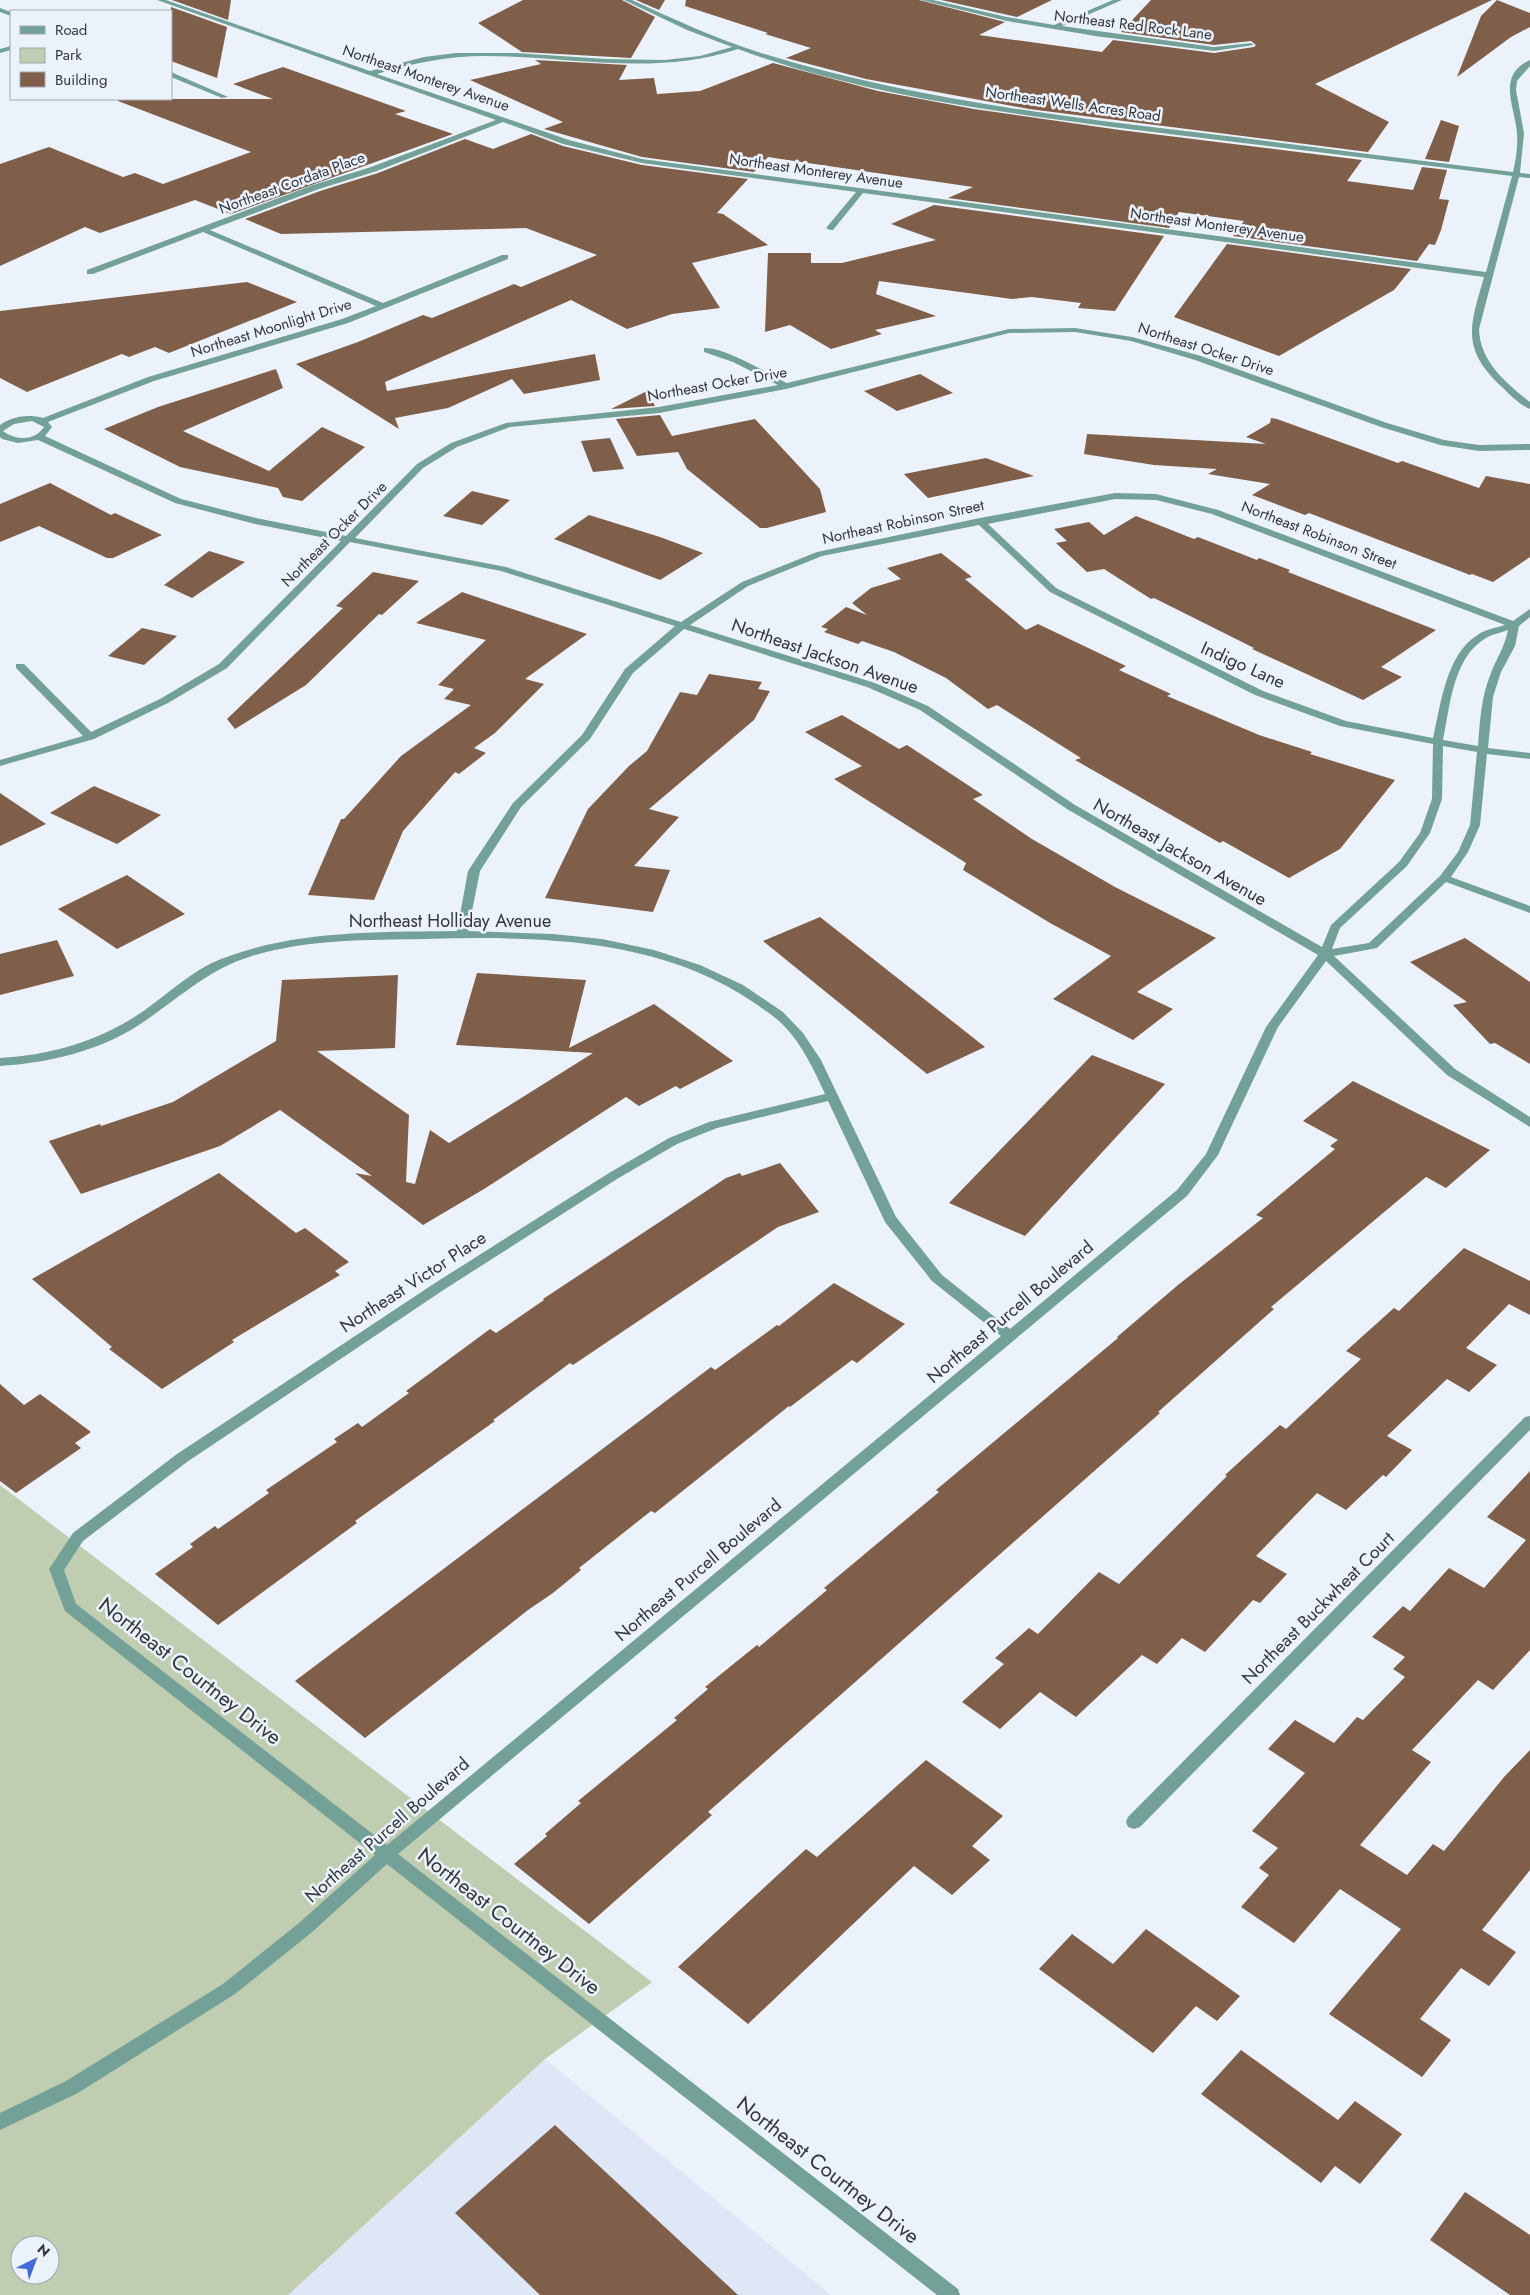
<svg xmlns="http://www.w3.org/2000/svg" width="1530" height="2295" font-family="Jost,sans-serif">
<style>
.built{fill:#dde7f6}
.green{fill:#c0cdb0;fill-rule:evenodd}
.building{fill:#7f5f49}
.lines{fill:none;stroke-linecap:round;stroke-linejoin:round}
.minor{fill:#73a198;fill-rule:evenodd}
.labels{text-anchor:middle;stroke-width:5;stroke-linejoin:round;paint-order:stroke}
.far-street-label{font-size:15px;fill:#333639;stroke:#ecf2fb}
.street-label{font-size:18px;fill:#333639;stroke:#ecf2fb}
.near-street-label{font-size:21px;fill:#333639;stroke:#ecf2fb}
</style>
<rect width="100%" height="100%" fill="#ecf2fb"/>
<!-- built -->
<polygon class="built" points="545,2059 831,2295 288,2295"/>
<!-- green -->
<path class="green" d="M0,1485L652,1982L545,2059L288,2295H0ZM20,2245H50V2275H20Z"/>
<!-- building -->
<g class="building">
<polygon points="172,0 231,0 228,20"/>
<polygon points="523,0 622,0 655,17 631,58 522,52 478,23"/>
<polygon points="636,0 665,0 659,10"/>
<polygon points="686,0 919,0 1005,22 979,35 1102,52 1113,40 1214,53 1254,47 1256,45 1251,41 1214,45 1121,32 1151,0 1492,0 1315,84 1389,122 1368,152 1029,109 866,79 786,58 811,48 765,34 768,33 685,6"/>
<polygon points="941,0 1052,0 1017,17"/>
<polygon points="1497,0 1530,13 1530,27 1511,37 1457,77 1481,16"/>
<polygon points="171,7 227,27 217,78 171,61"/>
<polygon points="535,60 627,65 619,80 654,78 657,94 700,91 773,63 878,91 974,109 1120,130 1362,160 1347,181 1413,190 1422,167 1447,170 1439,199 1449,200 1441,230 1435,245 1429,244 1417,261 1233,236 1244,221 1179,212 1169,228 948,198 973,187 794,161 768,157 754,172 642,157 544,129 563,122 470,80 541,64"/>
<polygon points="283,67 406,111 395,114 453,134 231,214 195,200 100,233 85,227 0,266 0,164 49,147 123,177 135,173 163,184 251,152 118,101 118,99 273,99 233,84"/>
<polygon points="1441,120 1459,126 1449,162 1425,159"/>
<polygon points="531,134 563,146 642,165 748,179 717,213 723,214 768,245 692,263 720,308 672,314 627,329 571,300 385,382 387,391 595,354 600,380 524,394 512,379 448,408 395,418 399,429 296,364 358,342 423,315 432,318 514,284 521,287 597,255 526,228 281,234 245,219 320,191 378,173 465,139 493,149"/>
<polygon points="934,205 1164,236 1115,311 1078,308 1081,303 1032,297 1012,299 879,281 876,294 936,316 875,330 882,334 831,349 790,325 765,332 768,253 811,253 811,263 842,263 936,240 891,224"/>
<polygon points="1227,244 1411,269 1394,290 1279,356 1174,317"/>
<polygon points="247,282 297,302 169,353 155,347 129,357 122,354 27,392 0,378 0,311"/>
<polygon points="276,369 283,388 183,431 269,471 322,427 365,447 302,501 283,497 278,488 180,467 104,429 158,407"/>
<polygon points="920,374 953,393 897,411 864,391"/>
<polygon points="647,391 655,406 611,409"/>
<polygon points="660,415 672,436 755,419 820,489 826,512 767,528 760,528 687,469 678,452 637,456 616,419"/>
<polygon points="1271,418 1277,419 1398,463 1402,461 1479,488 1486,476 1530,484 1530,557 1493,582 1472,574 1470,575 1309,513 1305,515 1252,495 1270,484 1208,474 1217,469 1154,465 1084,454 1087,434 1266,444 1246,437 1270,423"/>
<polygon points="610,438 624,469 593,472 581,441"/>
<polygon points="986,458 1034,476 928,498 904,474"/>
<polygon points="50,483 111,515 115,513 162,535 113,558 107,558 39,526 0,542 0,504"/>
<polygon points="472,491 510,500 482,525 443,516"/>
<polygon points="589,515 660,537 703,553 660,580 554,539"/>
<polygon points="1136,516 1194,539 1198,537 1257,560 1259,558 1290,570 1288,572 1436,630 1381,667 1402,677 1363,700 1252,649 1254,648 1154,598 1151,599 1104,569 1087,572 1056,543 1067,541 1054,529 1089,522 1104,535"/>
<polygon points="209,551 245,562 192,598 164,585"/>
<polygon points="941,553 972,577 965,579 1026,630 1038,624 1126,666 1119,670 1171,694 1167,696 1259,735 1312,752 1310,754 1395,780 1340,849 1289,878 1223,841 1220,843 1075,760 1081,758 997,705 988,709 946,678 894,652 862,641 858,644 824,632 828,629 821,627 846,607 867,615 852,603 871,588 901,579 887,568"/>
<polygon points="373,572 419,581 382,615 379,614 306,685 235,729 227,719 343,608 336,606"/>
<polygon points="462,592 587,634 525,679 544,684 495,733 474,748 486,753 459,774 455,772 403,831 374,900 308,895 341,819 344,819 401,756 471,705 444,699 454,689 438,685 486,640 416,623"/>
<polygon points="142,628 177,636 144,665 108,656"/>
<polygon points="709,674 762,682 758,689 770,691 754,720 649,809 679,817 634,866 670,870 653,912 545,898 588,809 629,766 647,751 680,692 697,695"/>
<polygon points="842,715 899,749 907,745 983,795 973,799 1032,839 1115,887 1216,938 1137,992 1173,1009 1133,1040 1053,999 1111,956 1050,923 963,870 966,863 834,779 862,766 805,732"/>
<polygon points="94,786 161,815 117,844 50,813"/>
<polygon points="0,793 46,824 0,846"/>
<polygon points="127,875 185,914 117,949 58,909"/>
<polygon points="820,917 985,1047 927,1074 763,941"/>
<polygon points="1465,938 1530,982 1530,1064 1495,1043 1490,1044 1453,1005 1467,1002 1410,962"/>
<polygon points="57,940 74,976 0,995 0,954"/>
<polygon points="477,973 586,980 569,1048 654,1004 733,1061 680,1089 676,1086 639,1106 626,1097 484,1189 423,1225 355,1173 372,1176 280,1110 220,1146 81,1194 49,1141 100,1124 101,1126 173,1102 276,1041 282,980 398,975 395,1048 317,1051 409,1115 406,1182 415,1184 430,1130 449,1143 593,1053 456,1045"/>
<polygon points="1092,1055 1165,1084 1025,1236 949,1203"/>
<polygon points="1353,1081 1490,1150 1446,1188 1426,1177 1271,1307 1274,1309 1158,1412 1160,1413 708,1812 712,1815 589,1924 514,1864 547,1836 545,1834 581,1803 578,1801 677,1720 674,1718 708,1689 705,1687 757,1645 759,1647 827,1590 824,1588 939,1492 936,1490 1118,1338 1117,1337 1178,1285 1263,1218 1256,1215 1335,1149 1330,1146 1338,1140 1303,1121"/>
<polygon points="780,1163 819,1212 778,1227 573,1365 570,1363 493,1420 495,1421 355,1521 357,1523 218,1625 155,1574 193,1547 190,1544 215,1526 218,1529 269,1493 266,1490 337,1442 334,1439 358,1423 362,1427 409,1393 406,1391 490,1329 496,1333 544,1300 543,1299 726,1178 740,1173 742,1176"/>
<polygon points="219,1173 296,1233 305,1228 349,1262 335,1271 340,1275 232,1340 234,1342 162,1389 109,1349 112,1347 32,1279"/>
<polygon points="1464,1248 1530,1281 1530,1315 1509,1304 1466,1348 1497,1365 1469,1392 1447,1379 1387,1436 1412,1450 1386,1477 1383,1475 1346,1510 1317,1493 1256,1556 1287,1574 1260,1603 1253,1600 1205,1652 1182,1638 1157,1664 1142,1655 1076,1717 1040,1692 1000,1729 962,1702 1004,1664 995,1658 1029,1628 1038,1634 1099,1572 1119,1584 1227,1476 1225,1475 1280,1425 1286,1429 1361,1359 1346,1351 1394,1308 1399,1311"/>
<polygon points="834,1283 905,1324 857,1363 852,1360 790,1407 789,1406 655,1513 651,1511 579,1568 581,1570 553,1593 528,1610 365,1738 295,1681 711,1367 715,1370 777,1325 779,1326"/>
<polygon points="0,1384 24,1405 40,1394 91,1432 75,1443 81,1448 16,1493 0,1481"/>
<polygon points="1530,1471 1530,1650 1493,1690 1478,1680 1412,1750 1431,1762 1360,1845 1407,1875 1433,1844 1444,1851 1504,1777 1530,1750 1530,1870 1482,1930 1516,1952 1489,1986 1461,1968 1420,2019 1451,2040 1422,2077 1329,2014 1401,1929 1340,1889 1294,1943 1241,1907 1269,1875 1259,1868 1278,1848 1252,1831 1305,1773 1268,1749 1295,1720 1334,1743 1357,1717 1363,1720 1405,1677 1393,1669 1405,1657 1372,1637 1403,1606 1410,1611 1449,1568 1484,1588 1526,1540 1487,1517"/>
<polygon points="926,1760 1003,1816 972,1846 990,1860 952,1895 914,1866 748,2024 678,1967 806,1849 817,1857"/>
<polygon points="1146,1929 1240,1996 1217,2021 1196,2006 1153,2053 1039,1969 1072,1934 1113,1964"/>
<polygon points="1241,2050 1338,2120 1355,2101 1402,2134 1360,2184 1335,2166 1321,2183 1201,2094"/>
<polygon points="555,2125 738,2295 540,2295 455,2213"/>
<polygon points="1465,2192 1530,2235 1530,2295 1510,2295 1430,2240"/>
</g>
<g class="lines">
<!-- minor -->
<g class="minor">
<path d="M157,0H166L370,71L424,57L456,53H516L606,59L665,60L700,56L732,47L687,30L624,0H632C673,19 715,38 758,52C900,96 1047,115 1194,132C1300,145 1407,159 1513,172C1516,159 1518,146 1517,133C1515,107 1496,75 1530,60V66L1517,81L1516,90L1524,133L1520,173L1530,174V178L1519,177L1479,329C1480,362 1506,383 1530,402V409C1520,405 1510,395 1503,388C1460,349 1470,326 1484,277L863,193L833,230H830L826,228L856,192L642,163L563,144L503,122L377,171L319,189L210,230L383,303L502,255H508V259L348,323L154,381L48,422L52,427L45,436L181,499L256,518L346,536L417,464L451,443L506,423L659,407L778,385L733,362L704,352V348C723,346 769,374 787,383L1009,329L1075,328L1132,337L1201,356L1387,423L1444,440L1479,445L1530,444V450L1479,451L1440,445L1381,427L1195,360L1131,341L1075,332L1009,333L786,389L659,413L510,427L457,447L423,468L355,538L506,567L681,622L742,582L817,552L980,518L1115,493L1156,494L1218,510L1513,621L1530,609V617L1519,626L1515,646L1501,672L1493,697L1488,748L1530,753V759L1487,754L1480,825L1468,852L1451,877L1530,906V913L1446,882L1377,948L1334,956L1455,1069L1530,1117V1127L1447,1075L1326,961L1278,1027L1218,1155L1187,1196L398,1854L958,2289L960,2295H937L387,1864L311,1933L235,1994L78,2093L0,2130V2113L66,2081L223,1984L299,1923L375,1855L65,1611L49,1569L73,1533L177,1454L435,1283L609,1173L669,1138L709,1122L825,1094C814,1070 803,1046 785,1027C776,1017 764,1010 753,1002C658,937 535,936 425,939C367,940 308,939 252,956C208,969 177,1000 139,1025C99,1051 48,1063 0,1066V1058C53,1055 102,1040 145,1010C170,992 193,970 221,959C295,930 378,932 457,931L468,871L513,803L582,735L625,669L675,626L501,571L350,542L227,668L168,703L94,739L0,766V760L83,736L16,668V664H24L91,732L160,699L219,664L341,541L255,524L175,503L38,440L18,443L2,439L0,437V425C13,416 28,414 43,418L148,377L342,319L376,306L203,232L93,274H87V270L313,185L371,167L496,120ZM738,49C859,94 992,111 1120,128C1251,144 1381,160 1512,176L1486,272L642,159L569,140L377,74C413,63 448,56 485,56C571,56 654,77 738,49ZM32,421L44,427C34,442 15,440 3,431L14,424ZM1115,499L1156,500L1212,514L1505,625C1497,628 1486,629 1479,634C1446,653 1441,704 1433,738L1346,721L1263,691L1056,588L988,524ZM979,525L1050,592L1255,695L1340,726L1433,744L1432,799L1420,833L1399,862L1331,925L1322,947L1075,805L928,706L875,683L690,625L748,586L822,556ZM684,629L867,687L920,710L1067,809L1318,955L1266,1027L1206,1154L1177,1190L1010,1329L942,1275L896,1217L821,1060L803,1033L783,1012L743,985L700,965L654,950L602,939L553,934L468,931L480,871L521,807L590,739L633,673ZM1508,630C1504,649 1497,657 1491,673C1481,697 1480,721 1478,746L1443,740C1450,706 1453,657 1486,638C1492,634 1501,633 1508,630ZM1443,746L1477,752L1470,825L1458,852L1440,876L1369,943L1332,949L1340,928L1407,866L1430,833L1442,799ZM828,1101L885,1222L932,1281L1001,1336L387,1845L76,1604L64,1570L83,1541L187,1462L445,1289L617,1179L677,1144L717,1128Z"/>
<polygon points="921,0 933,0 1007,17 1054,25 1113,0 1122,0 1062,26 1214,47 1251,43 1254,45 1214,51 1095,36 1007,21"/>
<polygon points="0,8 11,12 11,16 0,12"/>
<polygon points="11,46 11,50 0,53 0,49"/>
<polygon points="171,72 226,96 228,97 222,98 171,77"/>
<polygon points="1530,1416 1530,1430 1140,1827 1134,1829 1128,1827 1126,1822 1128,1817 1525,1417"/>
</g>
</g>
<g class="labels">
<!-- far-street labels -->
<g class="far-street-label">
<text transform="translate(1133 25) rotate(7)" y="5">Northeast Red Rock Lane</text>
<text transform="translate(426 78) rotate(19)" y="5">Northeast Monterey Avenue</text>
<text transform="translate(1073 104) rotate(8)" y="5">Northeast Wells Acres Road</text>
<text transform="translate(816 171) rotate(8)" y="5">Northeast Monterey Avenue</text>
<text transform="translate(292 183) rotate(-20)" y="5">Northeast Cordata Place</text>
<text transform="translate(1217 225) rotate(8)" y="5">Northeast Monterey Avenue</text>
<text transform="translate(271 328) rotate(-17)" y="5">Northeast Moonlight Drive</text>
<text transform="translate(1206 349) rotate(18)" y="5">Northeast Ocker Drive</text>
<text transform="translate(717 384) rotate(-10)" y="5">Northeast Ocker Drive</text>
<text transform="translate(903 522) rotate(-12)" y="5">Northeast Robinson Street</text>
<text transform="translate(334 534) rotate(-45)" y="5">Northeast Ocker Drive</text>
<text transform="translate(1319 535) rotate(21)" y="5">Northeast Robinson Street</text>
</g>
<!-- street labels -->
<g class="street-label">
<text transform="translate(825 656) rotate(19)" y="6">Northeast Jackson Avenue</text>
<text transform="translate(1243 665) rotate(24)" y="6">Indigo Lane</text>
<text transform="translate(1180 852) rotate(30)" y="6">Northeast Jackson Avenue</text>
<text x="450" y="927">Northeast Holliday Avenue</text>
<text transform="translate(413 1282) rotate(-33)" y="6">Northeast Victor Place</text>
<text transform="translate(1010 1312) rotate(-40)" y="6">Northeast Purcell Boulevard</text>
<text transform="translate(698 1570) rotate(-40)" y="6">Northeast Purcell Boulevard</text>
<text transform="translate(1318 1608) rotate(-45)" y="6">Northeast Buckwheat Court</text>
<text transform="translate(387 1830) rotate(-41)" y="6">Northeast Purcell Boulevard</text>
</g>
<!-- near-street labels -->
<g class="near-street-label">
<text transform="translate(190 1671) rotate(38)" y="7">Northeast Courtney Drive</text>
<text transform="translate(509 1921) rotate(38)" y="7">Northeast Courtney Drive</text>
<text transform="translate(828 2170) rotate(38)" y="7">Northeast Courtney Drive</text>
</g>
</g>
<!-- legend -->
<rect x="10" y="10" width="162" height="90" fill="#ecf2fb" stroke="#a2a7ad"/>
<rect x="20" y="26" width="25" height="8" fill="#73a198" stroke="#a2a7ad"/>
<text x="55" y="35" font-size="15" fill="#333639">Road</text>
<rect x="20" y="48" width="25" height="15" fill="#c0cdb0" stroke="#a2a7ad"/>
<text x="55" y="60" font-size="15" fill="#333639">Park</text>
<rect x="20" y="72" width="25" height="15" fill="#7f5f49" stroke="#a2a7ad"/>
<text x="55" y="85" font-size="15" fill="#333639">Building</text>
<!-- north arrow -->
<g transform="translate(35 2260) rotate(42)"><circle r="24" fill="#ecf2fb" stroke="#a2a7ad"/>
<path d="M0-4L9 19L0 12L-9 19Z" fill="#4669dc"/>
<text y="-8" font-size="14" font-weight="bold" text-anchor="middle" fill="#333639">N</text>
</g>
</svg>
